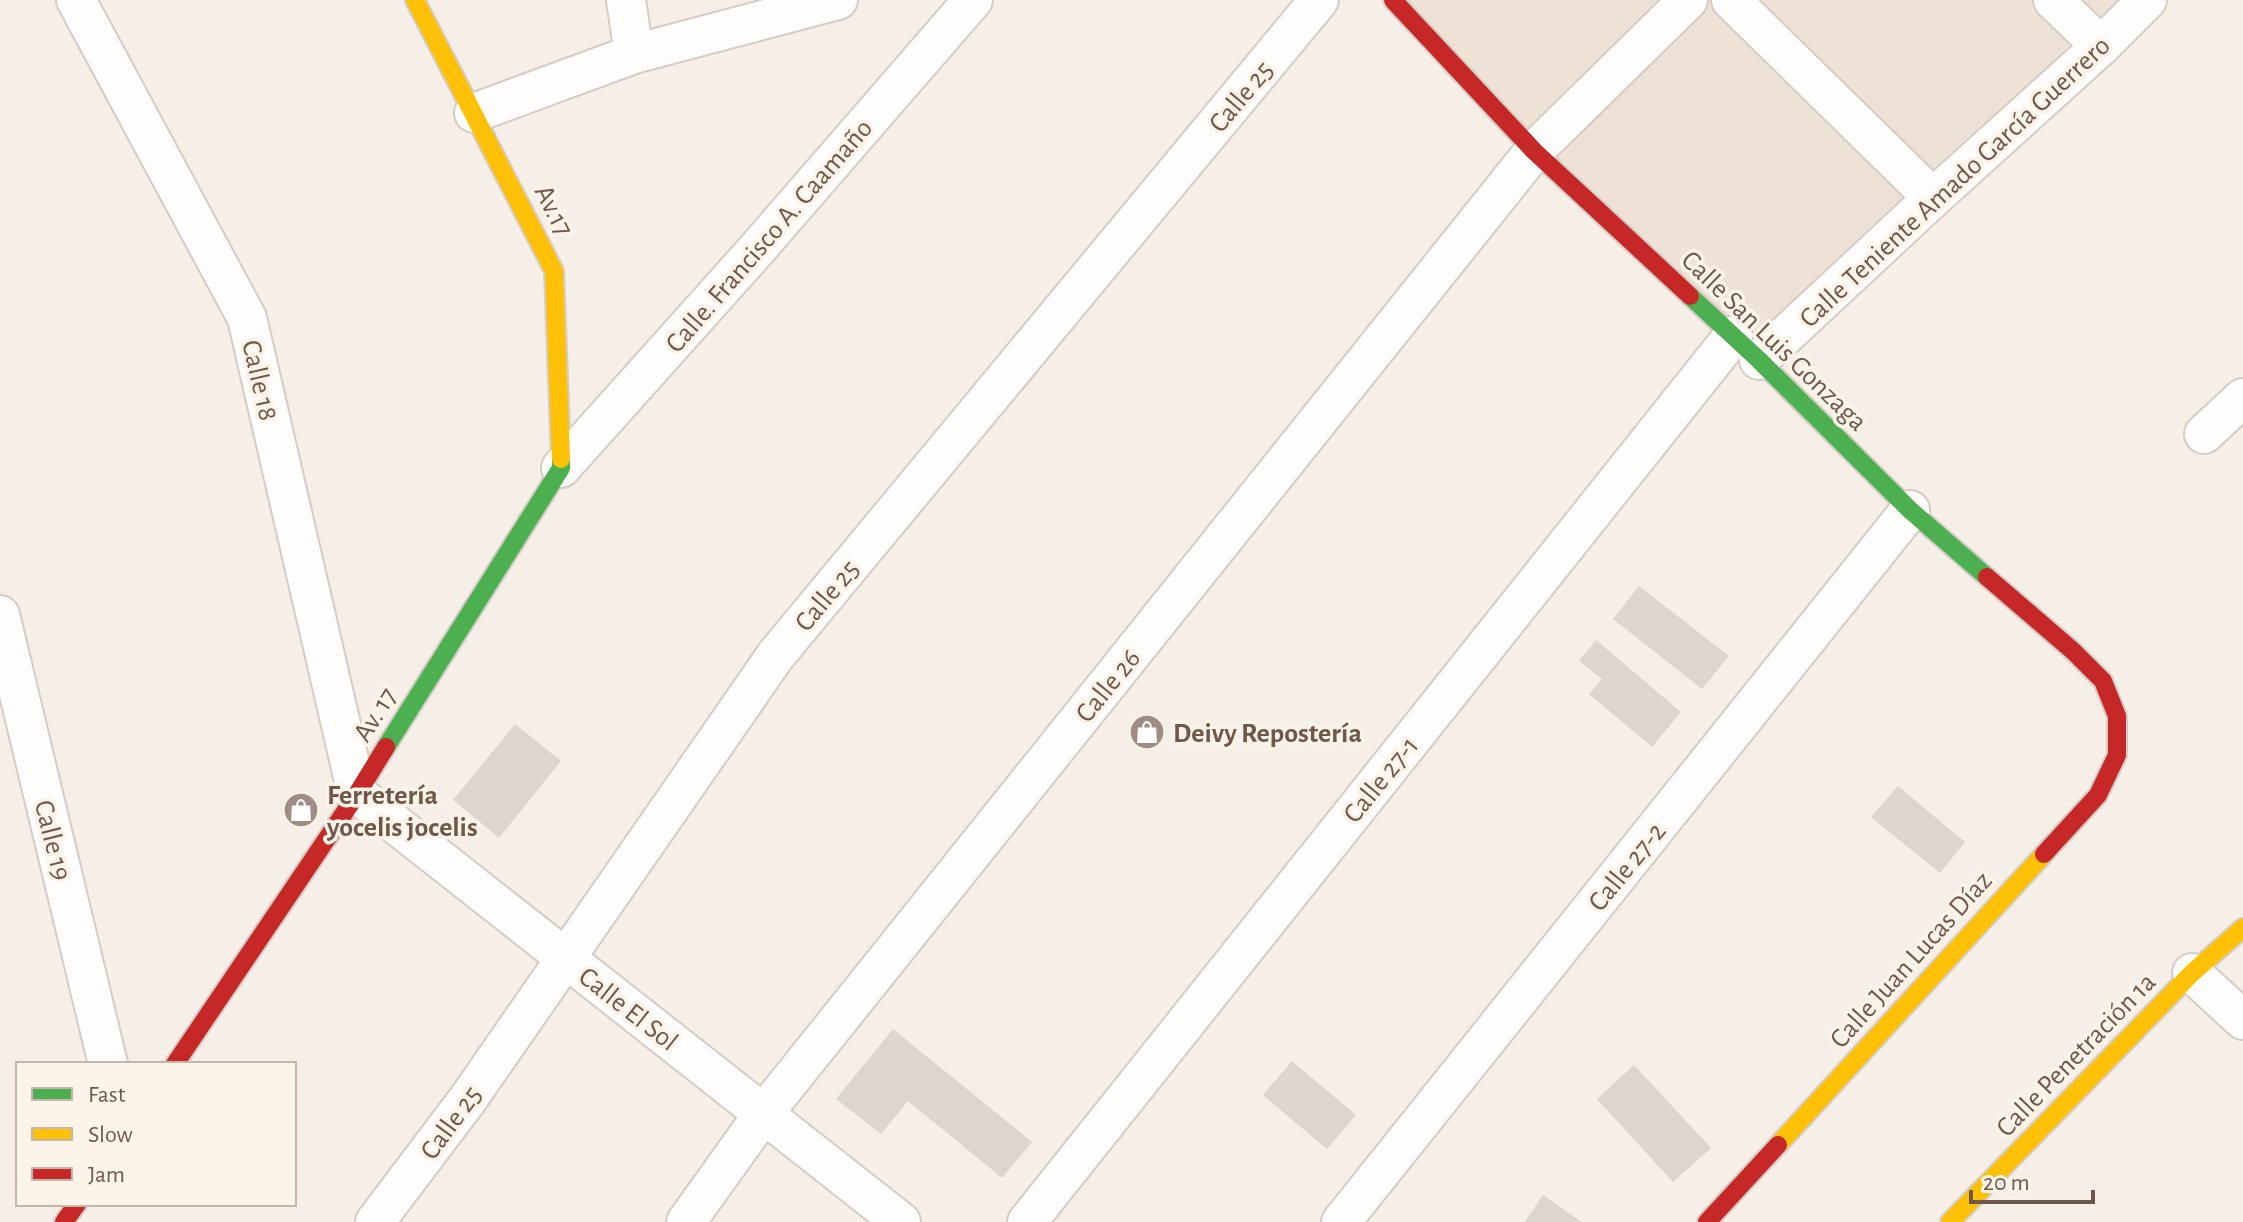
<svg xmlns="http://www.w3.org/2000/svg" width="2243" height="1222" font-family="'Alegreya Sans',sans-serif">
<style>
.residential{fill:#eee2d6}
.building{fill:#ded5ce}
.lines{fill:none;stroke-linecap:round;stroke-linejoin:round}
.street-casing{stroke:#d4ccc5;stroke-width:42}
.fast-casing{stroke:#d4ccc5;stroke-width:22}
.slow-casing{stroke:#d4ccc5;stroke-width:22}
.jam-casing{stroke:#d4ccc5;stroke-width:22}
.street{stroke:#fefdfc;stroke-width:38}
.fast{stroke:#4caf50;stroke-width:18}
.slow{stroke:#ffc107;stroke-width:18}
.jam{stroke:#c62828;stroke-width:18}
.labels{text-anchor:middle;stroke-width:7;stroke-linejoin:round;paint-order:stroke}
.street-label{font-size:28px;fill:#70574b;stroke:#fdf4e9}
.poi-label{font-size:28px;font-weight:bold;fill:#70574b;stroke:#fdf4e9;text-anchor:start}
</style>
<rect width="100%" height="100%" fill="#f5efe8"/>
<!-- residential -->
<polygon class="residential" points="1391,0 2148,0 1759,360"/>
<!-- building -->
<g class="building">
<polygon points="1639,586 1729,656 1702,689 1613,619"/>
<polygon points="1596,640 1681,712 1652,747 1589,694 1602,679 1579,661"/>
<polygon points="515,724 561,761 499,838 453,800"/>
<polygon points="1898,786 1965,842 1940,873 1871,817"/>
<polygon points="893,1029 1032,1142 1002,1178 908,1101 881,1134 836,1099"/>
<polygon points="1292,1061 1356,1115 1327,1149 1263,1095"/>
<polygon points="1634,1065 1711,1148 1673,1182 1597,1099"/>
<polygon points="1543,1195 1582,1222 1525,1222"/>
</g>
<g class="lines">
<defs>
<g id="street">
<polyline points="76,0 247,318 357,794 901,1222"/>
<polyline points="626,0 634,54"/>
<polyline points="1731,0 1933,198"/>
<polyline points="2053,0 2101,46"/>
<polyline points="474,113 634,54 838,0"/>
<polyline points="1759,360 1933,198 2101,46 2147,0"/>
<polyline points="2204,434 2243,398"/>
<polyline points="561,468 757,249 973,0"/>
<polyline points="0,615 108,1064"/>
<polyline points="2192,973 2243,1020"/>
<polyline points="375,1222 468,1099 776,655 1319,0"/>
<polyline points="686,1222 764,1113 1534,151 1688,0"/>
<polyline points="1027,1222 1733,336"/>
<polyline points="1341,1222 1910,510"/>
</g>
<g id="fast">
<polyline points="1690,296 1759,360 1910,510 1987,577"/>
<polyline points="386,747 561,468 561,459"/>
</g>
<g id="slow">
<polyline points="415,0 554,271 561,459"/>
<polyline points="1778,1145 2044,854"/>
<polyline points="1950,1222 2192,973 2243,928"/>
</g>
<g id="jam">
<polyline points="1393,0 1534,151 1690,296"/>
<polyline points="1987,577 2073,651 2103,681 2117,716 2117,755 2098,795 2044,854"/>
<polyline points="175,1064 357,794 386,747"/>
<polyline points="64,1222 77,1204"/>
<polyline points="1707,1222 1778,1145"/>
</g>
</defs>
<!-- street casing -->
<use href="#street" class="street-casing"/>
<!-- fast casing -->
<use href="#fast" class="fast-casing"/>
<!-- slow casing -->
<use href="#slow" class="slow-casing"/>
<!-- jam casing -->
<use href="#jam" class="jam-casing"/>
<!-- street -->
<use href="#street" class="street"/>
<!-- fast -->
<use href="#fast" class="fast"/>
<!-- slow -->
<use href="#slow" class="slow"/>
<!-- jam -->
<use href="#jam" class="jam"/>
</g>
<!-- icons -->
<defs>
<symbol id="shop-disc" viewBox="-11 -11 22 22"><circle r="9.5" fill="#9f8c82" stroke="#fdf4e9"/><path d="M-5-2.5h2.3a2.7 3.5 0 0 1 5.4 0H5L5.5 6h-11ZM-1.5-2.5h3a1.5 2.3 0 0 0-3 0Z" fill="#fff"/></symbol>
</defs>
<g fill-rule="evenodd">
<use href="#shop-disc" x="1127" y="712" width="40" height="40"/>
<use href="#shop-disc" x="281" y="790" width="40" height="40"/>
</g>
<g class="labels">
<!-- street labels -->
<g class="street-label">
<text transform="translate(1240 96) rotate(-50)" y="10">Calle 25</text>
<text transform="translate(1954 181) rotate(-43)" y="10">Calle Teniente Amado García Guerrero</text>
<text transform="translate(555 210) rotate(63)" y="10">Av.17</text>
<text transform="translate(768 235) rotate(-49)" y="10">Calle. Francisco A. Caamaño</text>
<text transform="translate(1775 340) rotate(44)" y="10">Calle San Luis Gonzaga</text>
<text transform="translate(261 380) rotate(77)" y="10">Calle 18</text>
<text transform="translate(826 595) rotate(-50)" y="10">Calle 25</text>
<text transform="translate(1107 685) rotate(-51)" y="10">Calle 26</text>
<text transform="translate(374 714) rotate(-58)" y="10">Av. 17</text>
<text transform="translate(1380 779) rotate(-51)" y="10">Calle 27-1</text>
<text transform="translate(54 840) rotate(76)" y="10">Calle 19</text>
<text transform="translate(1626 866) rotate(-51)" y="10">Calle 27-2</text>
<text transform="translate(1910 959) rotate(-48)" y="10">Calle Juan Lucas Díaz</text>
<text transform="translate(629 1008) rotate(38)" y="10">Calle El Sol</text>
<text transform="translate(2075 1054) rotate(-46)" y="10">Calle Penetración 1a</text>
<text transform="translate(450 1122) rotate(-54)" y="10">Calle 25</text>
</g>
<!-- poi labels -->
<g class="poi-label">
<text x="1173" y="742">Deivy Repostería</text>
<text x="327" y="804">Ferretería<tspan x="327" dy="32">yocelis jocelis</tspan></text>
</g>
</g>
<!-- legend -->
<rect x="16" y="1062" width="280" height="144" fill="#fdf4e9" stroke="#c5b5aa" stroke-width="2"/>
<rect x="32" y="1088" width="40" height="12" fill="#4caf50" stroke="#c5b5aa" stroke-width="2"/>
<text x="88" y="1102" font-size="24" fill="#70574b">Fast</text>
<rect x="32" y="1128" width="40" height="12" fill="#ffc107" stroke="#c5b5aa" stroke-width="2"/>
<text x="88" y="1142" font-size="24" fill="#70574b">Slow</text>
<rect x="32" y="1168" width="40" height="12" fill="#c62828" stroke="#c5b5aa" stroke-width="2"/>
<text x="88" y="1182" font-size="24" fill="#70574b">Jam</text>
<!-- scale -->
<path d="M1971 1190v12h122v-12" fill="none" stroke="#70574b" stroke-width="4"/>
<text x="1983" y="1190" font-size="24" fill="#70574b" stroke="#fdf4e9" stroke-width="6" paint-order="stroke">20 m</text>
</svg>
